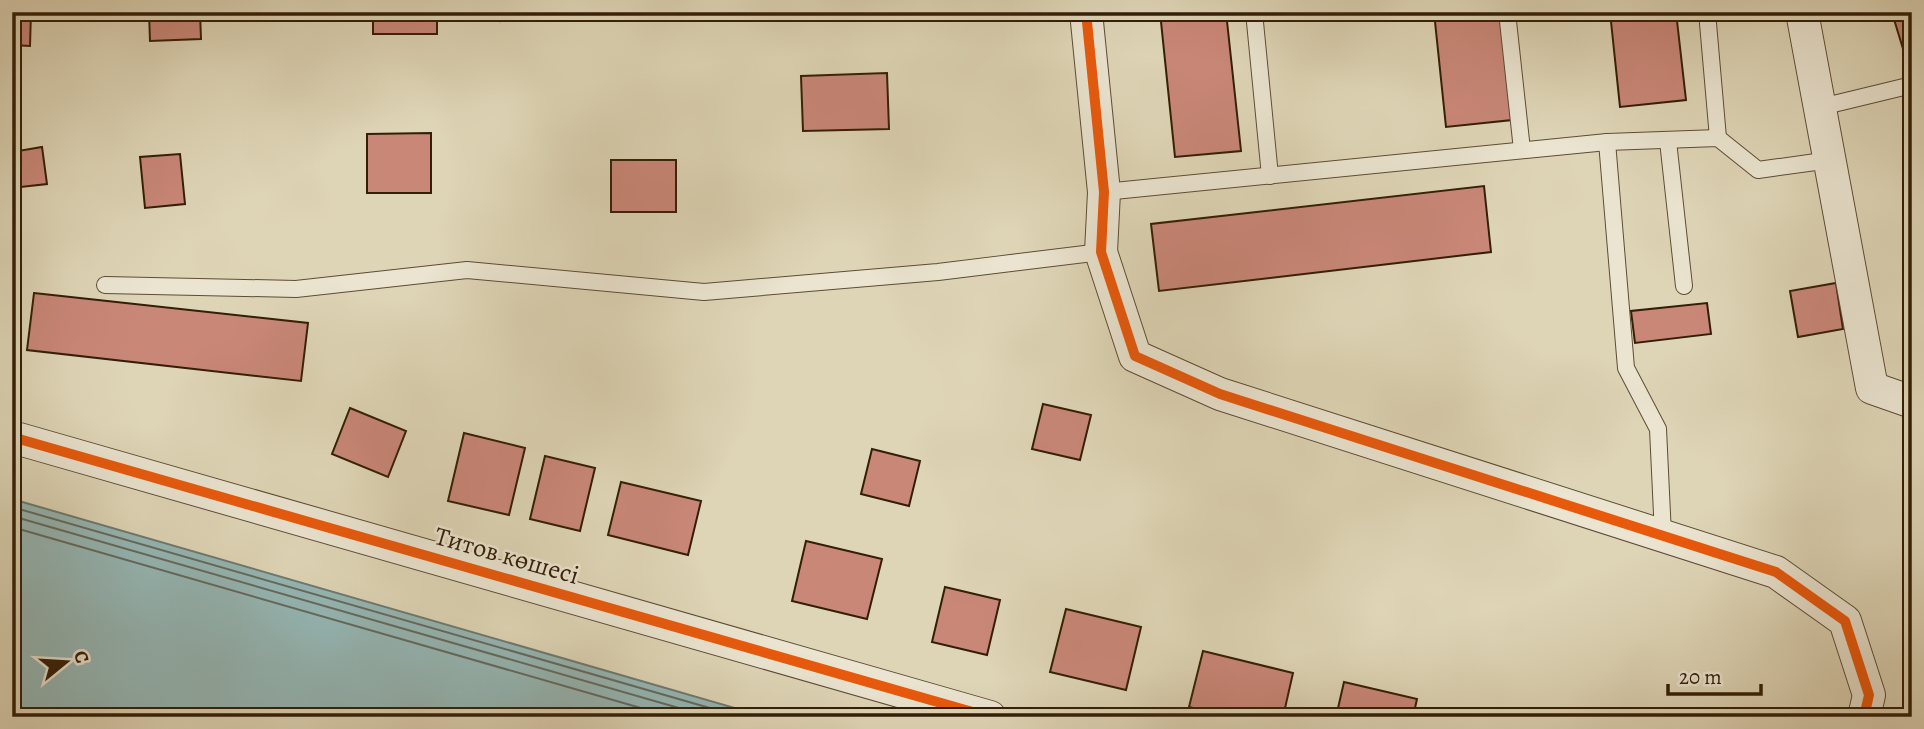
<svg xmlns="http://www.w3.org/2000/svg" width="1924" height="729" font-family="Alegreya,serif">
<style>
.water{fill:#95b7b5;stroke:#6e7a6f;stroke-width:2}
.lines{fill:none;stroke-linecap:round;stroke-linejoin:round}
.shore{stroke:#646a5e;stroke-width:2}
.building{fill:#c98778;stroke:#331e07;stroke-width:2}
.service-casing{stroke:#5e4c33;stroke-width:18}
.minor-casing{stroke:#5e4c33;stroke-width:34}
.service{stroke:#eae4d0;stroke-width:16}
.minor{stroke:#eae4d0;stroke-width:32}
.cycleway-casing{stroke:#eae4d0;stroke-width:15}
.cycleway{stroke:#e8590c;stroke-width:10}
.labels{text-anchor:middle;stroke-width:5;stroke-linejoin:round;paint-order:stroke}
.street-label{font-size:26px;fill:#331e07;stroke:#eae4d0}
</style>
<rect width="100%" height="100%" fill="#ded5b6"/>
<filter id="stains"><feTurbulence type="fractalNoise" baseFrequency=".00286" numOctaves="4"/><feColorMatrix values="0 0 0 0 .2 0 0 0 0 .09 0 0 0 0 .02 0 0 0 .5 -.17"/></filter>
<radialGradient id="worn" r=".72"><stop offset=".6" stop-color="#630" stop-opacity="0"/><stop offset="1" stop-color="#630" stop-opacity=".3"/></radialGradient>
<!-- water -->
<polygon class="water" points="12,499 766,717 12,717"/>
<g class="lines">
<!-- shore -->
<g class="shore">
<polyline points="12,507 741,717"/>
<polyline points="12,516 710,717"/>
<polyline points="12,527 672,717"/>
</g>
</g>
<!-- building -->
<g class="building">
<polygon points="12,12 31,12 30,46 12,45"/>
<polygon points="149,12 200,12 201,39 150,41"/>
<rect x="373" y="12" width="64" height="22"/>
<polygon points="498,12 553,12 553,13 500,21"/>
<polygon points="1160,12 1226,12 1241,151 1175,157"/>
<polygon points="1434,12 1500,12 1512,120 1446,127"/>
<polygon points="1610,12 1676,12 1686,100 1620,107"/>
<polygon points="1907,12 1912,12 1912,50 1904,52 1893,16"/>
<polygon points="887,73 889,129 803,131 801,76"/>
<polygon points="431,133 431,193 367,193 367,134"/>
<polygon points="42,147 47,184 12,188 12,152"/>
<polygon points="180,154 185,204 145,208 140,157"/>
<rect x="611" y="160" width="65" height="52"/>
<polygon points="1484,186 1491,252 1159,291 1151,224"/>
<polygon points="1836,283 1843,329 1798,337 1790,291"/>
<polygon points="34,293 308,323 301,381 27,350"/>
<polygon points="1707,303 1711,334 1635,343 1631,311"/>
<polygon points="1043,404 1091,415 1080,460 1032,449"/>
<polygon points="350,408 406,431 388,477 332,454"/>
<polygon points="464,433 525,448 509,515 448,501"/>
<polygon points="872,449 920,461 909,506 861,494"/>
<polygon points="545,456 595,468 580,531 530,519"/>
<polygon points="621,482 701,501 688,555 608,535"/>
<polygon points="806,541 882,559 867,619 792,601"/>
<polygon points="945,587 1000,600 987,655 932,642"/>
<polygon points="1066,609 1141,627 1126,690 1050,672"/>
<polygon points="1203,651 1293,673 1283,717 1229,717 1189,707"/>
<polygon points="1344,682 1417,699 1413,717 1336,717"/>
</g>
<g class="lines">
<defs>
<g id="service">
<polyline points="1254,12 1270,176"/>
<polyline points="1507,12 1522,150"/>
<polyline points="1707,12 1718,138"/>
<polyline points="1821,107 1912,85"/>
<polyline points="1668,141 1684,286"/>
<polyline points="1607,142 1626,368 1658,429 1663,535"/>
<polyline points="1104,192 1607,142 1718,138 1758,170 1830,160"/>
<polyline points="105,285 296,289 467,270 704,292 938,272 1101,252"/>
</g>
<g id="minor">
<polyline points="1086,12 1104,192 1101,252 1135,356 1220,394 1776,572 1845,621 1869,695 1864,717"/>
<polyline points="1802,12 1872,388 1912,402"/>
<polyline points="12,437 990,717"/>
</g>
</defs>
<!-- service casing -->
<use href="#service" class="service-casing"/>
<!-- minor casing -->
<use href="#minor" class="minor-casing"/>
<!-- service -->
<use href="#service" class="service"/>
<!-- minor -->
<use href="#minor" class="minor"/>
<defs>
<g id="cycleway">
<polyline points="1086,12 1104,192 1101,252 1135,356 1220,394 1776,572 1845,621 1869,695 1864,717"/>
<polyline points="12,437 990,717"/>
</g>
</defs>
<!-- cycleway casing -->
<use href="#cycleway" class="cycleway-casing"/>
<!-- cycleway -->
<use href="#cycleway" class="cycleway"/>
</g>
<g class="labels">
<!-- street labels -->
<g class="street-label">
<text transform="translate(507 555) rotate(16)" y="9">Титов көшесі</text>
</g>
</g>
<!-- margin -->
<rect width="1924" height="729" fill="none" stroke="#ded5b6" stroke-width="42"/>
<rect x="14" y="14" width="1896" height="701" fill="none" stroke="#331e07" stroke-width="3.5"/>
<rect x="21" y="21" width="1882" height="687" fill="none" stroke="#331e07" stroke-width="2"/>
<!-- north arrow -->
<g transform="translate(66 662) rotate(72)" stroke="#eae4d0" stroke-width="5" paint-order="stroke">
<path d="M0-5L12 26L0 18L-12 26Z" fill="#331e07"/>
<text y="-10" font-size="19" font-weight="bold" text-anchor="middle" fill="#331e07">С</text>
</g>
<!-- scale -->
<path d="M1668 684v10h93v-10" fill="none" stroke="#331e07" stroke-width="3.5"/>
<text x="1679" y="684" font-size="21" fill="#331e07" stroke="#eae4d0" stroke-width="5" paint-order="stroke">20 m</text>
<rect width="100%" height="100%" filter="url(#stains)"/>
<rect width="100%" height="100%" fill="url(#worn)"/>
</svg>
